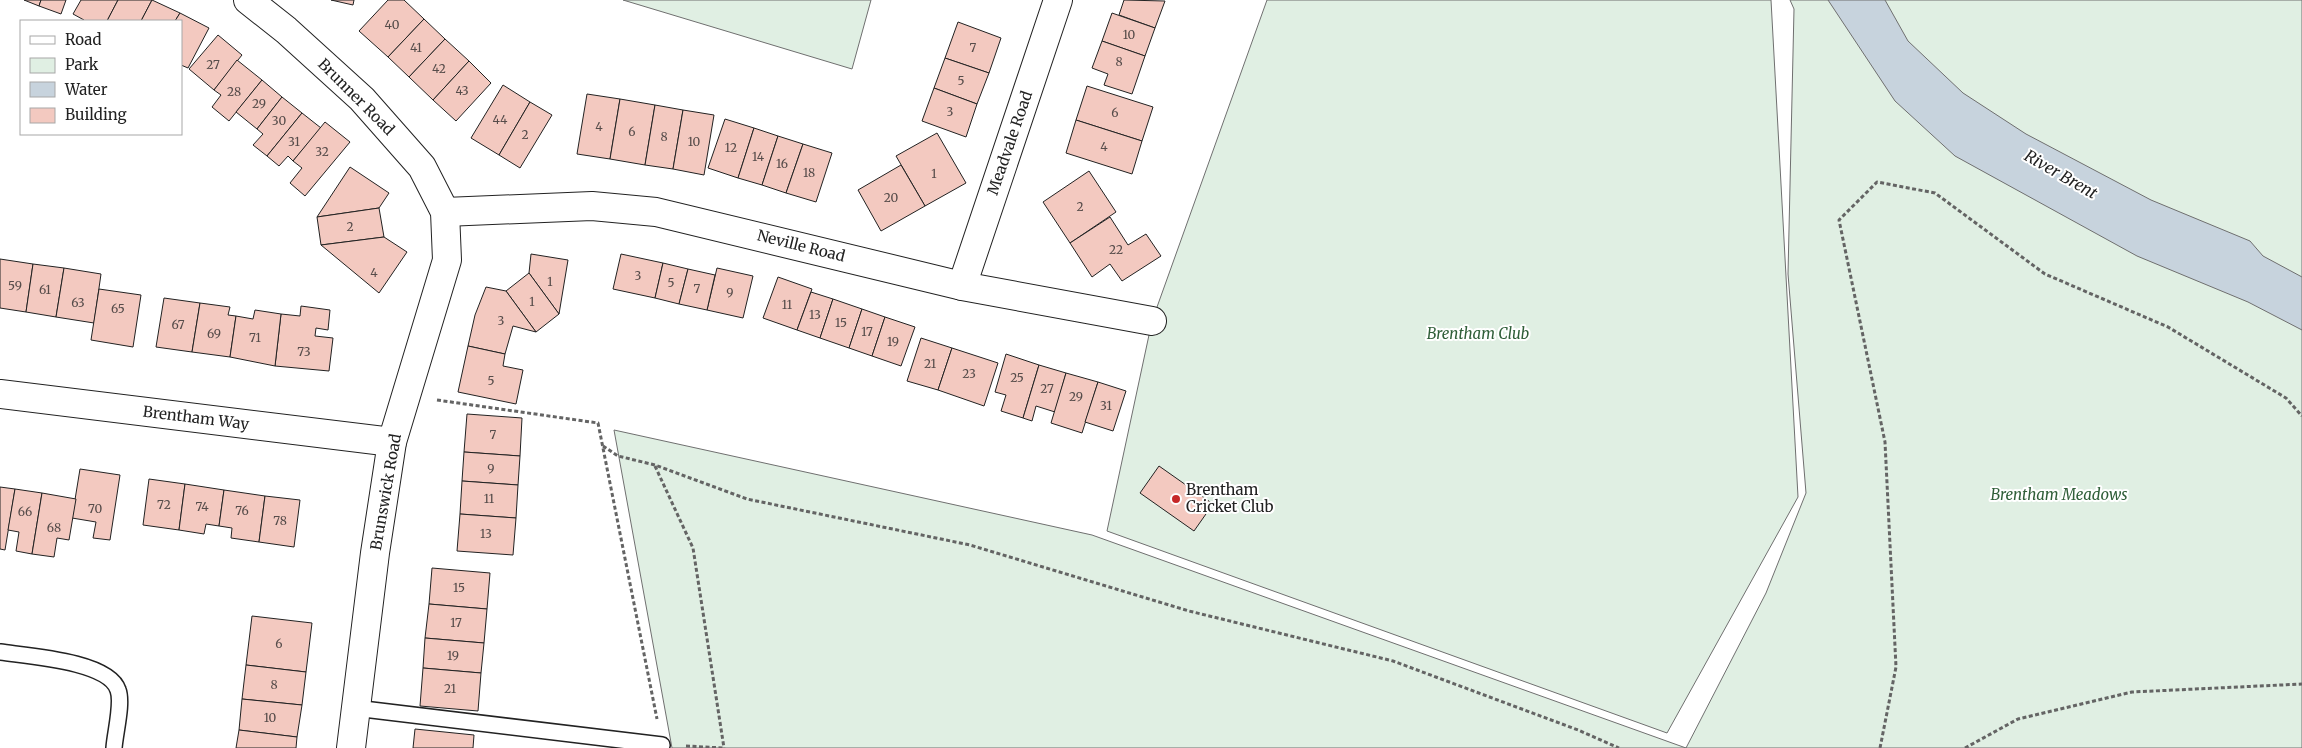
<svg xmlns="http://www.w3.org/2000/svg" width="2302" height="748" font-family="Merriweather,serif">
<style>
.green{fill:#e0efe3;stroke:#6f6f6f}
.water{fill:#c7d3dd;stroke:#6f6f6f}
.building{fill:#f3c9c0;stroke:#222}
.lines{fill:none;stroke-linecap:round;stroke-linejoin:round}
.lane-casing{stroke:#222;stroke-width:18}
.street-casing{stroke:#222;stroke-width:30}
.secondary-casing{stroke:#222;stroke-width:30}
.path{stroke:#646464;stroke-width:3;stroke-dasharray:4 2.5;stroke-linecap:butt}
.lane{stroke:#fff;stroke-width:15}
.street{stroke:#fff;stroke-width:28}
.secondary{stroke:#fff;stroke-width:28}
.poi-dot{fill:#c62828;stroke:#fff;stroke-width:2}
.labels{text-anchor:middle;stroke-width:4;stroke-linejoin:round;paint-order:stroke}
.number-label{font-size:12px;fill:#564c4a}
.street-label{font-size:15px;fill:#222;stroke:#fff}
.park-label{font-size:15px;font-style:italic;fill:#2f5e38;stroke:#fff}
.poi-label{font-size:15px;fill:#222;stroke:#fff;text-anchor:start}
.water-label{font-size:16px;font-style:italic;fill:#222;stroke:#fff}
</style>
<rect width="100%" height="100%" fill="#fff"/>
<!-- green -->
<g class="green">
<polygon points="623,0 871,0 852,69"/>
<polygon points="1267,0 1771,0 1798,497 1667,733 1107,531 1152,321"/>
<polygon points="1790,0 2302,0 2302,748 672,748 614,430 1092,535 1686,748 1766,593 1806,493 1788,274 1794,9"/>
</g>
<!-- water -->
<polygon class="water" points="1828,0 1885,0 1908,41 1963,93 2026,134 2151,200 2250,241 2263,256 2302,277 2302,330 2248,302 2137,256 1955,156 1895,101"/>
<!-- building -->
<g class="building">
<polygon points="24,0 41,0 39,6"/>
<polygon points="41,0 66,0 61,14 39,6"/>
<polygon points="81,0 118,0 107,21 83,21 84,20 73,14"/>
<polygon points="118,0 152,0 141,21 107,21"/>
<polygon points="152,0 180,13 175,21 141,21"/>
<polygon points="331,0 354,0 353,5"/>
<polygon points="388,0 404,0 424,19 388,57 359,31"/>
<polygon points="1124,0 1165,1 1155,28 1119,15"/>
<polygon points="180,13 209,28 188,68 181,65 181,21 175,21"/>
<polygon points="1112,13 1155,28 1145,56 1102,41"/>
<polygon points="424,19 445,39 409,77 388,57"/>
<polygon points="958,22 1001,38 989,73 945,58"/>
<polygon points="218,35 242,55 214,90 189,69"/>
<polygon points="445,39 469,61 433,100 409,77"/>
<polygon points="1102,41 1145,56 1132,94 1104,85 1108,74 1092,68"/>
<polygon points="945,58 989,73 977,104 934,88"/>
<polygon points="237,60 262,80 229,121 212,107 221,95 214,90"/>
<polygon points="469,61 491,83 456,121 433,100"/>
<polygon points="262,80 282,97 257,129 236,112"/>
<polygon points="503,85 530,102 499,155 471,138"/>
<polygon points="1087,86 1153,107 1142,141 1076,120"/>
<polygon points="934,88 977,104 966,137 922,121"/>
<polygon points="587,94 620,99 610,159 577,154"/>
<polygon points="282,97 302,113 267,156 253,145 263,134 257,129"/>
<polygon points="620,99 655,105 645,165 610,159"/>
<polygon points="530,102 552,115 520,168 499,155"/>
<polygon points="655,105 683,110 673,169 645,165"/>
<polygon points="683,110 714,115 704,175 673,169"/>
<polygon points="302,113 321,128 293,161 288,156 279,166 267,156"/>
<polygon points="725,119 754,128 738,178 708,168"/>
<polygon points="1076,120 1142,141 1132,174 1066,153"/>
<polygon points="325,122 350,142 305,196 290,183 302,168 293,161"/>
<polygon points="754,128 778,136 762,185 738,178"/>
<polygon points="937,133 966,183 925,206 896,156"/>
<polygon points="778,136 803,144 786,193 762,185"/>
<polygon points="803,144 832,153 816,202 786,193"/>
<polygon points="901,165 925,206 881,231 858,190"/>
<polygon points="350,167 389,193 379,208 317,217"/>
<polygon points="1089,171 1116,212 1070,243 1043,202"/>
<polygon points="379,208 384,237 321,245 317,217"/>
<polygon points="1110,217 1128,245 1146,234 1161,256 1122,281 1110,264 1092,277 1070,243"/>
<polygon points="384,237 407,252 379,293 321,245"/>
<polygon points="531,254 568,260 559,314 529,273"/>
<polygon points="621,254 663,263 655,298 613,289"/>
<polygon points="0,259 33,264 26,312 0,308"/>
<polygon points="663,263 688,269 679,304 655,298"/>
<polygon points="33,264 64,268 56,317 26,312"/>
<polygon points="64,268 101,274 94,323 56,317"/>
<polygon points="717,268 753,276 743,318 707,310"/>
<polygon points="688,269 715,275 707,310 679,304"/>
<polygon points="529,273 559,314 536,332 506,291"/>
<polygon points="778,277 812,289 797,330 763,318"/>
<polygon points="486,287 506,291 536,332 513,326 505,354 468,346 475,315"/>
<polygon points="99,289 141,295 133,347 91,340"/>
<polygon points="811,292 833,299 820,338 797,330"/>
<polygon points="164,298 200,303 192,352 156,347"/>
<polygon points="833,299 862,309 849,348 820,338"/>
<polygon points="200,303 230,307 228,315 236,316 230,357 192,352"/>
<polygon points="301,306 330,310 328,330 316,328 315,336 333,338 329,371 275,366 281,314 300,316"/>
<polygon points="862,309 885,317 872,356 849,348"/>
<polygon points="255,310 281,314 275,366 230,357 236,316 253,319"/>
<polygon points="885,317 915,327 901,366 872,356"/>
<polygon points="921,338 952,348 938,390 907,381"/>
<polygon points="468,346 505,354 503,366 523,370 516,404 458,392"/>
<polygon points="952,348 998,363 984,406 938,390"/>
<polygon points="1006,354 1039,365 1023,418 1001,411 1006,395 995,392"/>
<polygon points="1039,365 1066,373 1055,412 1036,406 1032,421 1023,418"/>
<polygon points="1066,373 1098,382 1082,433 1051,423"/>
<polygon points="1098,382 1126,391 1113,431 1085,422"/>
<polygon points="467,414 522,418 520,456 464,452"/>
<polygon points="464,452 520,456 518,485 462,481"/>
<polygon points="1159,466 1213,504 1194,531 1140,493"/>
<polygon points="80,469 120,475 110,540 93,538 96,522 72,518"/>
<polygon points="149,479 185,484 179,530 143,525"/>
<polygon points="462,481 518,485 516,518 460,514"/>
<polygon points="185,484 224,490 219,526 206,524 204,534 179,530"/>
<polygon points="0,487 15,489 5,550 0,549"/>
<polygon points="15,489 42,493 32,554 16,551 19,532 8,530"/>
<polygon points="224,490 265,496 259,542 231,538 232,528 219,526"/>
<polygon points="42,493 76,499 69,540 57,538 54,557 32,554"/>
<polygon points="265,496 300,500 294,547 259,542"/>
<polygon points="460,514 516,518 513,555 457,551"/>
<polygon points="432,568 490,573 487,609 429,604"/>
<polygon points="429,604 487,609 484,643 425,638"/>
<polygon points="252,616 312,623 306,672 246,665"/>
<polygon points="425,638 484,643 481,673 423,668"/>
<polygon points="246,665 306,672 302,705 242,699"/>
<polygon points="423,668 481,673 478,711 420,706"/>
<polygon points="242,699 302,705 297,737 239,730"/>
<polygon points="415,729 474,735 473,748 413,748"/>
<polygon points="239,730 297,737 296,748 236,748"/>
</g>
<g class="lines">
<defs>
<g id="lane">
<path d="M0,652C27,656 109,661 118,690C123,703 115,733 114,748"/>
<polyline points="355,708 662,745"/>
</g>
<g id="street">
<polyline points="445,212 592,206 656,212 962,286 1152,321"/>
<polyline points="962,286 1058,0"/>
<polyline points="0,394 392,442"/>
</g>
<polyline id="secondary" points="248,0 286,30 362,99 422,167 445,212 447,260 392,442 375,553 351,748"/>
</defs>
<!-- lane casing -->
<use href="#lane" class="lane-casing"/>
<!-- street casing -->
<use href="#street" class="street-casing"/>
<!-- secondary casing -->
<use href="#secondary" class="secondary-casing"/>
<!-- path -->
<g class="path">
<polyline points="437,400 598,423 657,719"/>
<polyline points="603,446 618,456 655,465 747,499 970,545 1189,611 1393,661 1578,730 1619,748"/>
<polyline points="655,466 693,548 724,748"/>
<polyline points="686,746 723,748"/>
<polyline points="1880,748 1896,667 1885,442 1839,220 1877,182 1935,193 2045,274 2168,327 2286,398 2302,416"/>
<polyline points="1965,748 2018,719 2132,692 2302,684"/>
</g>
<!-- lane -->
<use href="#lane" class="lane"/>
<!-- street -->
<use href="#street" class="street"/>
<!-- secondary -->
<use href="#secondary" class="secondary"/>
</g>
<!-- markers -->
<circle class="poi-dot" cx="1176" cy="499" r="5"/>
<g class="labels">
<!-- number labels -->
<g class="number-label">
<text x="392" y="29">40</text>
<text x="1129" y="39">10</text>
<text x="416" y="52">41</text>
<text x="973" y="52">7</text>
<text x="1119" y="66">8</text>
<text x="213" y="69">27</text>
<text x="439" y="73">42</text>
<text x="961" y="85">5</text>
<text x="462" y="95">43</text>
<text x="234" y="96">28</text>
<text x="259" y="108">29</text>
<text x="950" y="116">3</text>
<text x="1115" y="117">6</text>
<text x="500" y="124">44</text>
<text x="279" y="125">30</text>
<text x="599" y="131">4</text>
<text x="632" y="136">6</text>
<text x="525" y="139">2</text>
<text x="664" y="141">8</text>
<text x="294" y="146">31</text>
<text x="694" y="146">10</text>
<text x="1104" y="151">4</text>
<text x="731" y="152">12</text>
<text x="322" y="156">32</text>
<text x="758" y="161">14</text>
<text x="782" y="168">16</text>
<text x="809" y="177">18</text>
<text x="934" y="178">1</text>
<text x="891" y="202">20</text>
<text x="1080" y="211">2</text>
<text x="350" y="231">2</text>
<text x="1116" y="254">22</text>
<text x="374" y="277">4</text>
<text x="638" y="280">3</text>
<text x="550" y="286">1</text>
<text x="671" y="287">5</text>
<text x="15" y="290">59</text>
<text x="697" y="293">7</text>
<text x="45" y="294">61</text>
<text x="730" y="297">9</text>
<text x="532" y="306">1</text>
<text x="78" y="307">63</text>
<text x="787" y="309">11</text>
<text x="118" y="313">65</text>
<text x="815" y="319">13</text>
<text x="501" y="325">3</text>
<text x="841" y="327">15</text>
<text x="178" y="329">67</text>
<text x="867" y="336">17</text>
<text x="214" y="338">69</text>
<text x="255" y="342">71</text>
<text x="893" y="346">19</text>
<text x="304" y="356">73</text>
<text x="930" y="368">21</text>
<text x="969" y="378">23</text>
<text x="1017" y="382">25</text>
<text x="491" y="385">5</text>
<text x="1047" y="393">27</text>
<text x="1076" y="401">29</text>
<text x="1106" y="410">31</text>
<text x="493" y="439">7</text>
<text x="491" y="473">9</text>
<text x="489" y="503">11</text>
<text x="164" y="509">72</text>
<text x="202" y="511">74</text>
<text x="95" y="513">70</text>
<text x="242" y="515">76</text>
<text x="25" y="516">66</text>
<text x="280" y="525">78</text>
<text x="54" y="532">68</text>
<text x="486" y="538">13</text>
<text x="459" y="592">15</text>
<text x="456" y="627">17</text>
<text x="279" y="648">6</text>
<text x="453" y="660">19</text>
<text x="274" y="689">8</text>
<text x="450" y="693">21</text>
<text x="270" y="722">10</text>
</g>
<!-- street labels -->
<g class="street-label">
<text transform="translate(356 97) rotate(45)" y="5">Brunner Road</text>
<text transform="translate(1010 143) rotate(-71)" y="5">Meadvale Road</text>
<text transform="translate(801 246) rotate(14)" y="5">Neville Road</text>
<text transform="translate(196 418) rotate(7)" y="5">Brentham Way</text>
<text transform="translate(386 492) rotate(-80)" y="5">Brunswick Road</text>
</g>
<!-- park labels -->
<g class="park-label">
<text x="1478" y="339">Brentham Club</text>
<text x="2059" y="500">Brentham Meadows</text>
</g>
<!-- poi labels -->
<g class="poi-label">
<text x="1186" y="495">Brentham<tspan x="1186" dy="17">Cricket Club</tspan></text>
</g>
<!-- water labels -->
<g class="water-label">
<text transform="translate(2061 174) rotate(30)" y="6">River Brent</text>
</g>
</g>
<!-- legend -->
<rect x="20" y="20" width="162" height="115" fill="#ffffff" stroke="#a7a7a7"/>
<rect x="30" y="36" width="25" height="8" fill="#ffffff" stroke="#a7a7a7"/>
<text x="65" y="45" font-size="15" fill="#222222">Road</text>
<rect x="30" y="58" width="25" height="15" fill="#e0efe3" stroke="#a7a7a7"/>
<text x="65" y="70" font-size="15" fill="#222222">Park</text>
<rect x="30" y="82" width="25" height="15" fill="#c7d3dd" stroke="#a7a7a7"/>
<text x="65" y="95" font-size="15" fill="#222222">Water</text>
<rect x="30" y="108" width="25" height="15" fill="#f3c9c0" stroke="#a7a7a7"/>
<text x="65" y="120" font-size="15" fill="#222222">Building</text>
</svg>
